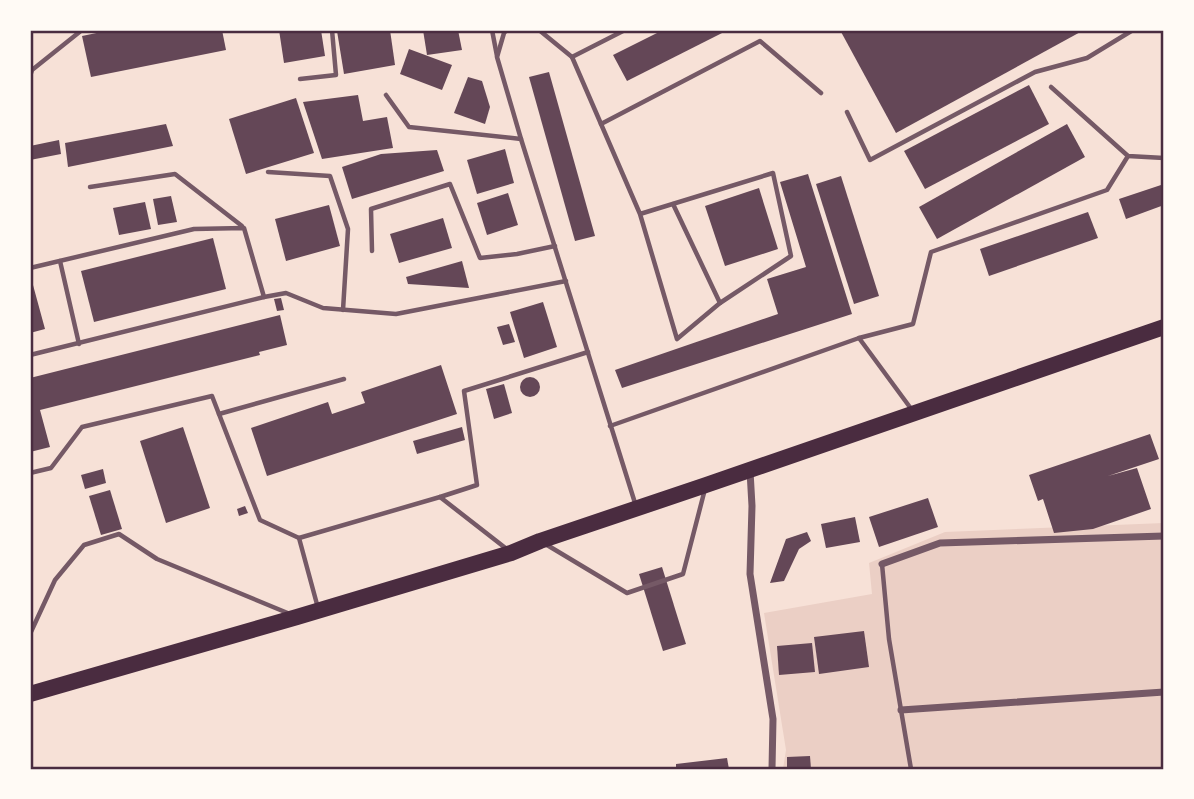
<svg xmlns="http://www.w3.org/2000/svg" width="1194" height="799" font-family="Inter,sans-serif">
<style>
.green{fill:#ebcfc5}
.building{fill:#644757}
.lines{fill:none;stroke-linecap:round;stroke-linejoin:round}
.service{stroke:#755966;stroke-width:4.5}
.minor{stroke:#755966;stroke-width:7}
.primary{stroke:#4a2c40;stroke-width:16}
.neatline{fill:none;stroke:#4a2c40;stroke-width:2.5}
</style>
<rect width="100%" height="100%" fill="#f7e1d7"/>
<!-- green -->
<polygon class="green" points="1164,523 1164,769 783,769 786,750 764,613 872,594 869,563 945,532"/>
<!-- building -->
<g class="building">
<polygon points="111,30 222,30 226,50 91,77 82,36"/>
<polygon points="279,30 321,30 325,56 284,63"/>
<polygon points="341,30 390,30 395,65 344,74 337,31"/>
<polygon points="423,30 458,30 462,50 427,55"/>
<polygon points="663,30 728,30 627,81 613,55"/>
<polygon points="840,30 1084,30 896,133"/>
<polygon points="409,49 452,65 442,90 400,74"/>
<polygon points="549,72 595,236 575,241 529,77"/>
<polygon points="468,77 482,81 490,107 485,124 454,113"/>
<polygon points="1029,85 1049,124 925,189 904,151"/>
<polygon points="358,95 363,121 387,117 393,148 322,159 303,102"/>
<polygon points="296,98 314,153 246,174 229,119"/>
<polygon points="166,124 173,146 68,167 65,143"/>
<polygon points="1067,124 1085,157 937,239 919,207"/>
<polygon points="59,140 61,154 30,160 30,146"/>
<polygon points="505,149 514,183 477,194 467,160"/>
<polygon points="437,150 444,171 352,199 342,167 381,154"/>
<polygon points="808,174 852,314 622,388 615,370 778,314 767,279 806,267 780,182"/>
<polygon points="841,176 879,296 854,304 816,184"/>
<polygon points="1164,184 1164,205 1126,219 1119,199"/>
<polygon points="759,188 778,249 725,266 705,206"/>
<polygon points="508,193 518,225 487,235 477,203"/>
<polygon points="171,196 177,222 158,225 153,199"/>
<polygon points="145,202 151,229 119,235 113,208"/>
<polygon points="329,205 340,246 286,261 275,219"/>
<polygon points="1088,212 1098,238 989,276 980,249"/>
<polygon points="443,218 452,248 399,263 390,234"/>
<polygon points="213,238 226,289 94,322 81,271"/>
<polygon points="462,261 469,288 408,284 406,277"/>
<polygon points="33,285 45,329 30,333 30,286"/>
<polygon points="281,298 284,310 277,311 274,299"/>
<polygon points="543,302 557,347 524,358 510,312"/>
<polygon points="280,315 287,345 259,352 260,355 40,410 50,447 30,452 30,378"/>
<polygon points="509,324 515,342 503,345 497,327"/>
<polygon points="441,365 457,414 267,476 251,428 328,402 332,414 365,403 361,392"/>
<circle cx="530" cy="387" r="10"/>
<polygon points="504,384 512,413 494,419 486,389"/>
<polygon points="183,427 210,508 166,523 140,441"/>
<polygon points="462,427 465,440 417,454 413,441"/>
<polygon points="1150,434 1159,459 1108,476 1137,468 1151,509 1093,529 1054,533 1043,499 1038,501 1029,475"/>
<polygon points="103,469 106,483 85,489 81,475"/>
<polygon points="110,490 122,529 101,535 89,496"/>
<polygon points="928,498 938,527 879,547 869,517"/>
<polygon points="245,506 248,513 239,516 237,509"/>
<polygon points="855,517 860,542 826,548 821,524"/>
<polygon points="807,532 811,541 799,549 784,581 770,583 786,539"/>
<polygon points="662,567 686,644 663,651 639,574"/>
<polygon points="864,631 869,667 819,674 814,637"/>
<polygon points="812,643 815,672 779,675 777,646"/>
<polygon points="810,756 811,769 787,769 787,757"/>
<polygon points="727,758 729,769 676,769 676,764"/>
</g>
<g class="lines">
<!-- service -->
<g class="service">
<polyline points="492,30 497,56"/>
<polyline points="507,30 504,33 497,57 521,139 635,503"/>
<polyline points="539,30 572,57 640,214 773,173 791,256 720,303 677,339 640,214"/>
<polyline points="572,57 625,30"/>
<polyline points="30,76 32,70 82,30"/>
<polyline points="300,79 336,75 332,30"/>
<polyline points="1051,87 1128,156 1164,158"/>
<polyline points="386,95 409,127 521,139"/>
<polyline points="847,112 870,160 1035,72 1087,58 1133,30"/>
<polyline points="601,124 760,41 821,93"/>
<polyline points="268,172 330,176 348,229 343,310"/>
<polyline points="90,187 175,174 242,226"/>
<polyline points="673,204 720,303"/>
<polyline points="372,251 371,209 450,184 480,258 517,254 555,246"/>
<polyline points="60,261 79,344"/>
<polyline points="30,268 194,229 244,228 264,297"/>
<polyline points="859,338 913,324 931,252 1107,190 1128,156"/>
<polyline points="30,355 264,297 286,293 323,308 396,314 566,281"/>
<polyline points="219,414 344,379"/>
<polyline points="610,426 859,338 912,410"/>
<polyline points="30,473 51,468 82,427 212,396 260,520 299,538"/>
<polyline points="440,497 477,485 464,391 588,352"/>
<polyline points="547,545 627,593 683,574 705,489"/>
<polyline points="882,564 889,639 911,769"/>
<polyline points="318,608 299,538 440,497 508,550"/>
<polyline points="30,634 55,580 84,545 119,534 157,559 290,614"/>
</g>
<!-- minor -->
<g class="minor">
<polyline points="750,471 752,506 750,574 773,719 772,769"/>
<polyline points="882,564 940,543 1164,536"/>
<polyline points="901,710 1164,692"/>
</g>
<!-- primary -->
<polyline class="primary" points="30,694 297,617 511,553 540,541 706,485 1164,327"/>
</g>
<!-- border -->
<rect width="1194" height="799" fill="none" stroke="#fffaf5" stroke-width="63"/>
<rect x="32" y="32" width="1130" height="736" class="neatline"/>
</svg>
